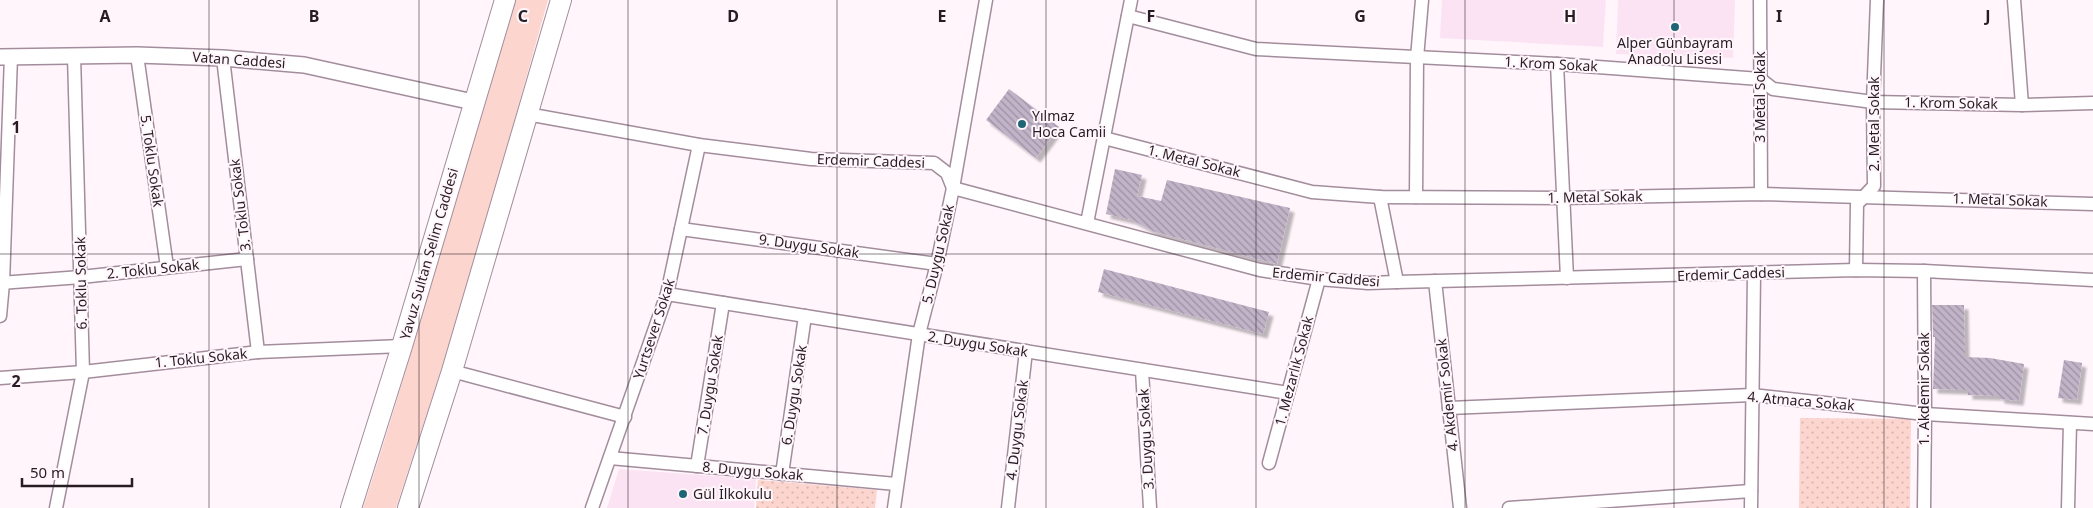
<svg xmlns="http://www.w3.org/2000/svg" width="2093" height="508" font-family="'Noto Sans',sans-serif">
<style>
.built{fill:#fce3f3}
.green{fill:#fcd5ce}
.park{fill:url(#park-dots)}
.building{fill:url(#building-back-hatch);filter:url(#shadow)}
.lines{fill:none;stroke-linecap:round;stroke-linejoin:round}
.minor-casing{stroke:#a38d9c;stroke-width:15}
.tertiary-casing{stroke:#a38d9c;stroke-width:18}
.primary-casing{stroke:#a38d9c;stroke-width:22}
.minor{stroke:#fff;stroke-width:12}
.tertiary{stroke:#fff;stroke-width:15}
.primary{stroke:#fff;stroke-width:20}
.grid{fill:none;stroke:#261d23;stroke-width:1;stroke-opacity:0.55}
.poi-dot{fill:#1f6575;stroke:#fff5fb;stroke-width:2}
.labels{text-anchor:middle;stroke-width:4;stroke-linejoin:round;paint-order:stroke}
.poi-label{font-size:14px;fill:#261d23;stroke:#fff5fb;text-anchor:start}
.street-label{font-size:14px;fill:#261d23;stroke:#fff5fb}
.grid-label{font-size:16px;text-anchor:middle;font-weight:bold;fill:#261d23;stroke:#fff5fb;stroke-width:4;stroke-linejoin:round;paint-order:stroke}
</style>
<defs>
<pattern id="park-dots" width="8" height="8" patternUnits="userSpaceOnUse" patternTransform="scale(1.25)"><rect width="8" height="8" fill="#fcd5ce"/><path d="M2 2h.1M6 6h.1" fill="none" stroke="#d8b6b1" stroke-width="1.8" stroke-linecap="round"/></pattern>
<pattern id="building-back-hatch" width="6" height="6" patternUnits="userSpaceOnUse" patternTransform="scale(1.25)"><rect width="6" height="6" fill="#c1b3c8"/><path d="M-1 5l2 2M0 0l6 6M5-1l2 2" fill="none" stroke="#9d91a2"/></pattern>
<filter id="shadow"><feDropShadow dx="4.5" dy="4.5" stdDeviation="1" flood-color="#0004"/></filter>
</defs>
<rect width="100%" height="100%" fill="#fff5fb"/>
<!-- built -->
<g class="built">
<polygon points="1442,0 1606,0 1603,47 1440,38"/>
<polygon points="1618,0 1735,0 1733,58 1616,54"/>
<polygon points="619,469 756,479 754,508 607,508"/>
</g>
<!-- green -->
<path class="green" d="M515,0H548L463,303L396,508H363C418,340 462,169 515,0Z"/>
<!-- park -->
<g class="park">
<polygon points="1800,418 1911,419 1910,508 1799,508"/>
<polygon points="758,480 877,490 875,508 756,508"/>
</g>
<!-- building -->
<g class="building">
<polygon points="1009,89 1059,127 1036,158 986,120"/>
<polygon points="1115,169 1142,175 1137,196 1161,201 1167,180 1290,208 1277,264 1155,232 1132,220 1106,214"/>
<polygon points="1104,269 1269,312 1263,334 1098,292"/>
<polygon points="1932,305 1964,305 1965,357 1990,358 2024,364 2019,401 2000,399 2000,396 1968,395 1968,390 1933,389 1935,337 1933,337"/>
<polygon points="2064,360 2082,363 2077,400 2058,398"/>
</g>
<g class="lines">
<defs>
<g id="minor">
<polyline points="1760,0 1761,194"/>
<polyline points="2014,0 2022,105"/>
<polyline points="1128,16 1256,49 1557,64 1760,79 1773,89 1873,102 2022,105 2093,103"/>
<polyline points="137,55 167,267"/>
<polyline points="223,58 258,352"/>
<polyline points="1557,64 1567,278"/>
<polyline points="527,114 699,145 811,159 934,163 947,173 953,188 1260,270 1319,279 1368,283 1397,282 1856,270 1924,271 2093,280"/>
<polyline points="1104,138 1312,192 1380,197 1562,198 1761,194 2093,204"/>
<polyline points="1380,197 1397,282"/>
<polyline points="1416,197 1417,58 1422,0"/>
<polyline points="1087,223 1131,0"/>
<polyline points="681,229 937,264"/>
<polyline points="1856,270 1857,204 1874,186 1873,102 1877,0"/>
<polyline points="1924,271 1925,414 1924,508"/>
<polyline points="1435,281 1460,508"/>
<polyline points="0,283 81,277 247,259"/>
<polyline points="667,294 1288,393"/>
<polyline points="0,316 3,283 11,56"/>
<polyline points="1142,370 1150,508"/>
<polyline points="452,371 625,417"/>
<polyline points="0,378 83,372 258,352 402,346"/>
<polyline points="1449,408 1752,395 1925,414 2093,424"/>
<polyline points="610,458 896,484"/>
<polyline points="1269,463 1319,279"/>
<polyline points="697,466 723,303"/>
<polyline points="782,474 805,316"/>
<polyline points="56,508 83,372 74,56"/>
<polyline points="592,508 667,294 699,145"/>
<polyline points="894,508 919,334 937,264 953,188 986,0"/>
<polyline points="1008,508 1026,351"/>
<polyline points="1509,508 1751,491"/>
<polyline points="1751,508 1754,274"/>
<polyline points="2068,508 2070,423"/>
</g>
<polyline id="tertiary" points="0,57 137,55 223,58 304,65 473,102"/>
<g id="primary">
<polyline points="351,508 402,346 505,0"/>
<polyline points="408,508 452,371 561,0"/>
</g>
</defs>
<!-- minor casing -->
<use href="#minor" class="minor-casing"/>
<!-- tertiary casing -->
<use href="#tertiary" class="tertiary-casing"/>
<!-- primary casing -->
<use href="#primary" class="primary-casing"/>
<!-- minor -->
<use href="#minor" class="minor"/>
<!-- tertiary -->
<use href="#tertiary" class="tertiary"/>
<!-- primary -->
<use href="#primary" class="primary"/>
</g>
<!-- grid -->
<path class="grid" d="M209,0V508M419,0V508M628,0V508M837,0V508M1046,0V508M1256,0V508M1465,0V508M1674,0V508M1884,0V508M0,254H2093"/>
<!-- markers -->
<g class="poi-dot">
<circle cx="1675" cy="27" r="5"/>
<circle cx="1022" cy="124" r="5"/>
<circle cx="683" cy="494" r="5"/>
</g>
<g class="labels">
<!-- poi labels -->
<g class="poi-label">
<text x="1675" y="48" text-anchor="middle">Alper Günbayram<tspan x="1675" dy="16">Anadolu Lisesi</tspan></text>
<text x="1032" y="121">Yılmaz<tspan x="1032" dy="16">Hoca Camii</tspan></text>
<text x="693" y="499">Gül İlkokulu</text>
</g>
<!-- street labels -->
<g class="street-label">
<text transform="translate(239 60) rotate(4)" y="5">Vatan Caddesi</text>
<text transform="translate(1551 64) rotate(3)" y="5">1. Krom Sokak</text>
<text transform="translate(1760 97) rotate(-90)" y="5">3 Metal Sokak</text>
<text transform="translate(1951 103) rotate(1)" y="5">1. Krom Sokak</text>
<text transform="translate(1874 124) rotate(-90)" y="5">2. Metal Sokak</text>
<text transform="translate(152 161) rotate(82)" y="5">5. Toklu Sokak</text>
<text transform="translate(871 161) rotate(2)" y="5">Erdemir Caddesi</text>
<text transform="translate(1194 161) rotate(14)" y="5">1. Metal Sokak</text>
<text transform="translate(1595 197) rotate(-1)" y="5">1. Metal Sokak</text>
<text transform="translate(2000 200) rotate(2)" y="5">1. Metal Sokak</text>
<text transform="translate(240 205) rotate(-97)" y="5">3. Toklu Sokak</text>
<text transform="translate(809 246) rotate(8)" y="5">9. Duygu Sokak</text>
<text transform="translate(429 254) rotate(-74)" y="5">Yavuz Sultan Selim Caddesi</text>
<text transform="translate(938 254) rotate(-77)" y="5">5. Duygu Sokak</text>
<text transform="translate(153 269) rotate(-6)" y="5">2. Toklu Sokak</text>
<text transform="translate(1731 274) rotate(-2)" y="5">Erdemir Caddesi</text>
<text transform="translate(1326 277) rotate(5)" y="5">Erdemir Caddesi</text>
<text transform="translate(81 283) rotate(-91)" y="5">6. Toklu Sokak</text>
<text transform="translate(654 329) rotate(-72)" y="5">Yurtsever Sokak</text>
<text transform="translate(978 344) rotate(9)" y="5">2. Duygu Sokak</text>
<text transform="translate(201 358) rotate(-6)" y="5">1. Toklu Sokak</text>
<text transform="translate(1294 371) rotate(-75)" y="5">1. Mezarlık Sokak</text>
<text transform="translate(710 385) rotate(-81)" y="5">7. Duygu Sokak</text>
<text transform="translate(1924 389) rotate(-90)" y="5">1. Akdemir Sokak</text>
<text transform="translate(794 395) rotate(-81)" y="5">6. Duygu Sokak</text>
<text transform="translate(1447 395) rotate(-96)" y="5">4. Akdemir Sokak</text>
<text transform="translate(1801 401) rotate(5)" y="5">4. Atmaca Sokak</text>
<text transform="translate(1017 430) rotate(-83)" y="5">4. Duygu Sokak</text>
<text transform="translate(1146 439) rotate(-93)" y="5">3. Duygu Sokak</text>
<text transform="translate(753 471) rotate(5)" y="5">8. Duygu Sokak</text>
</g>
</g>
<g class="grid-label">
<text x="105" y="22">A</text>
<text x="314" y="22">B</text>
<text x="523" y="22">C</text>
<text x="733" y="22">D</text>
<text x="942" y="22">E</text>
<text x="1151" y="22">F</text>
<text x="1360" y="22">G</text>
<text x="1570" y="22">H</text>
<text x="1779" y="22">I</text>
<text x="1988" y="22">J</text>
<text x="16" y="133">1</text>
<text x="16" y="387">2</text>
</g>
<!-- scale -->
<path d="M22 478v8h110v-8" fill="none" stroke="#261d23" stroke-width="2.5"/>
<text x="30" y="478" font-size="15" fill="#261d23" stroke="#fff5fb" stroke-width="4" paint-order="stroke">50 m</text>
</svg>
